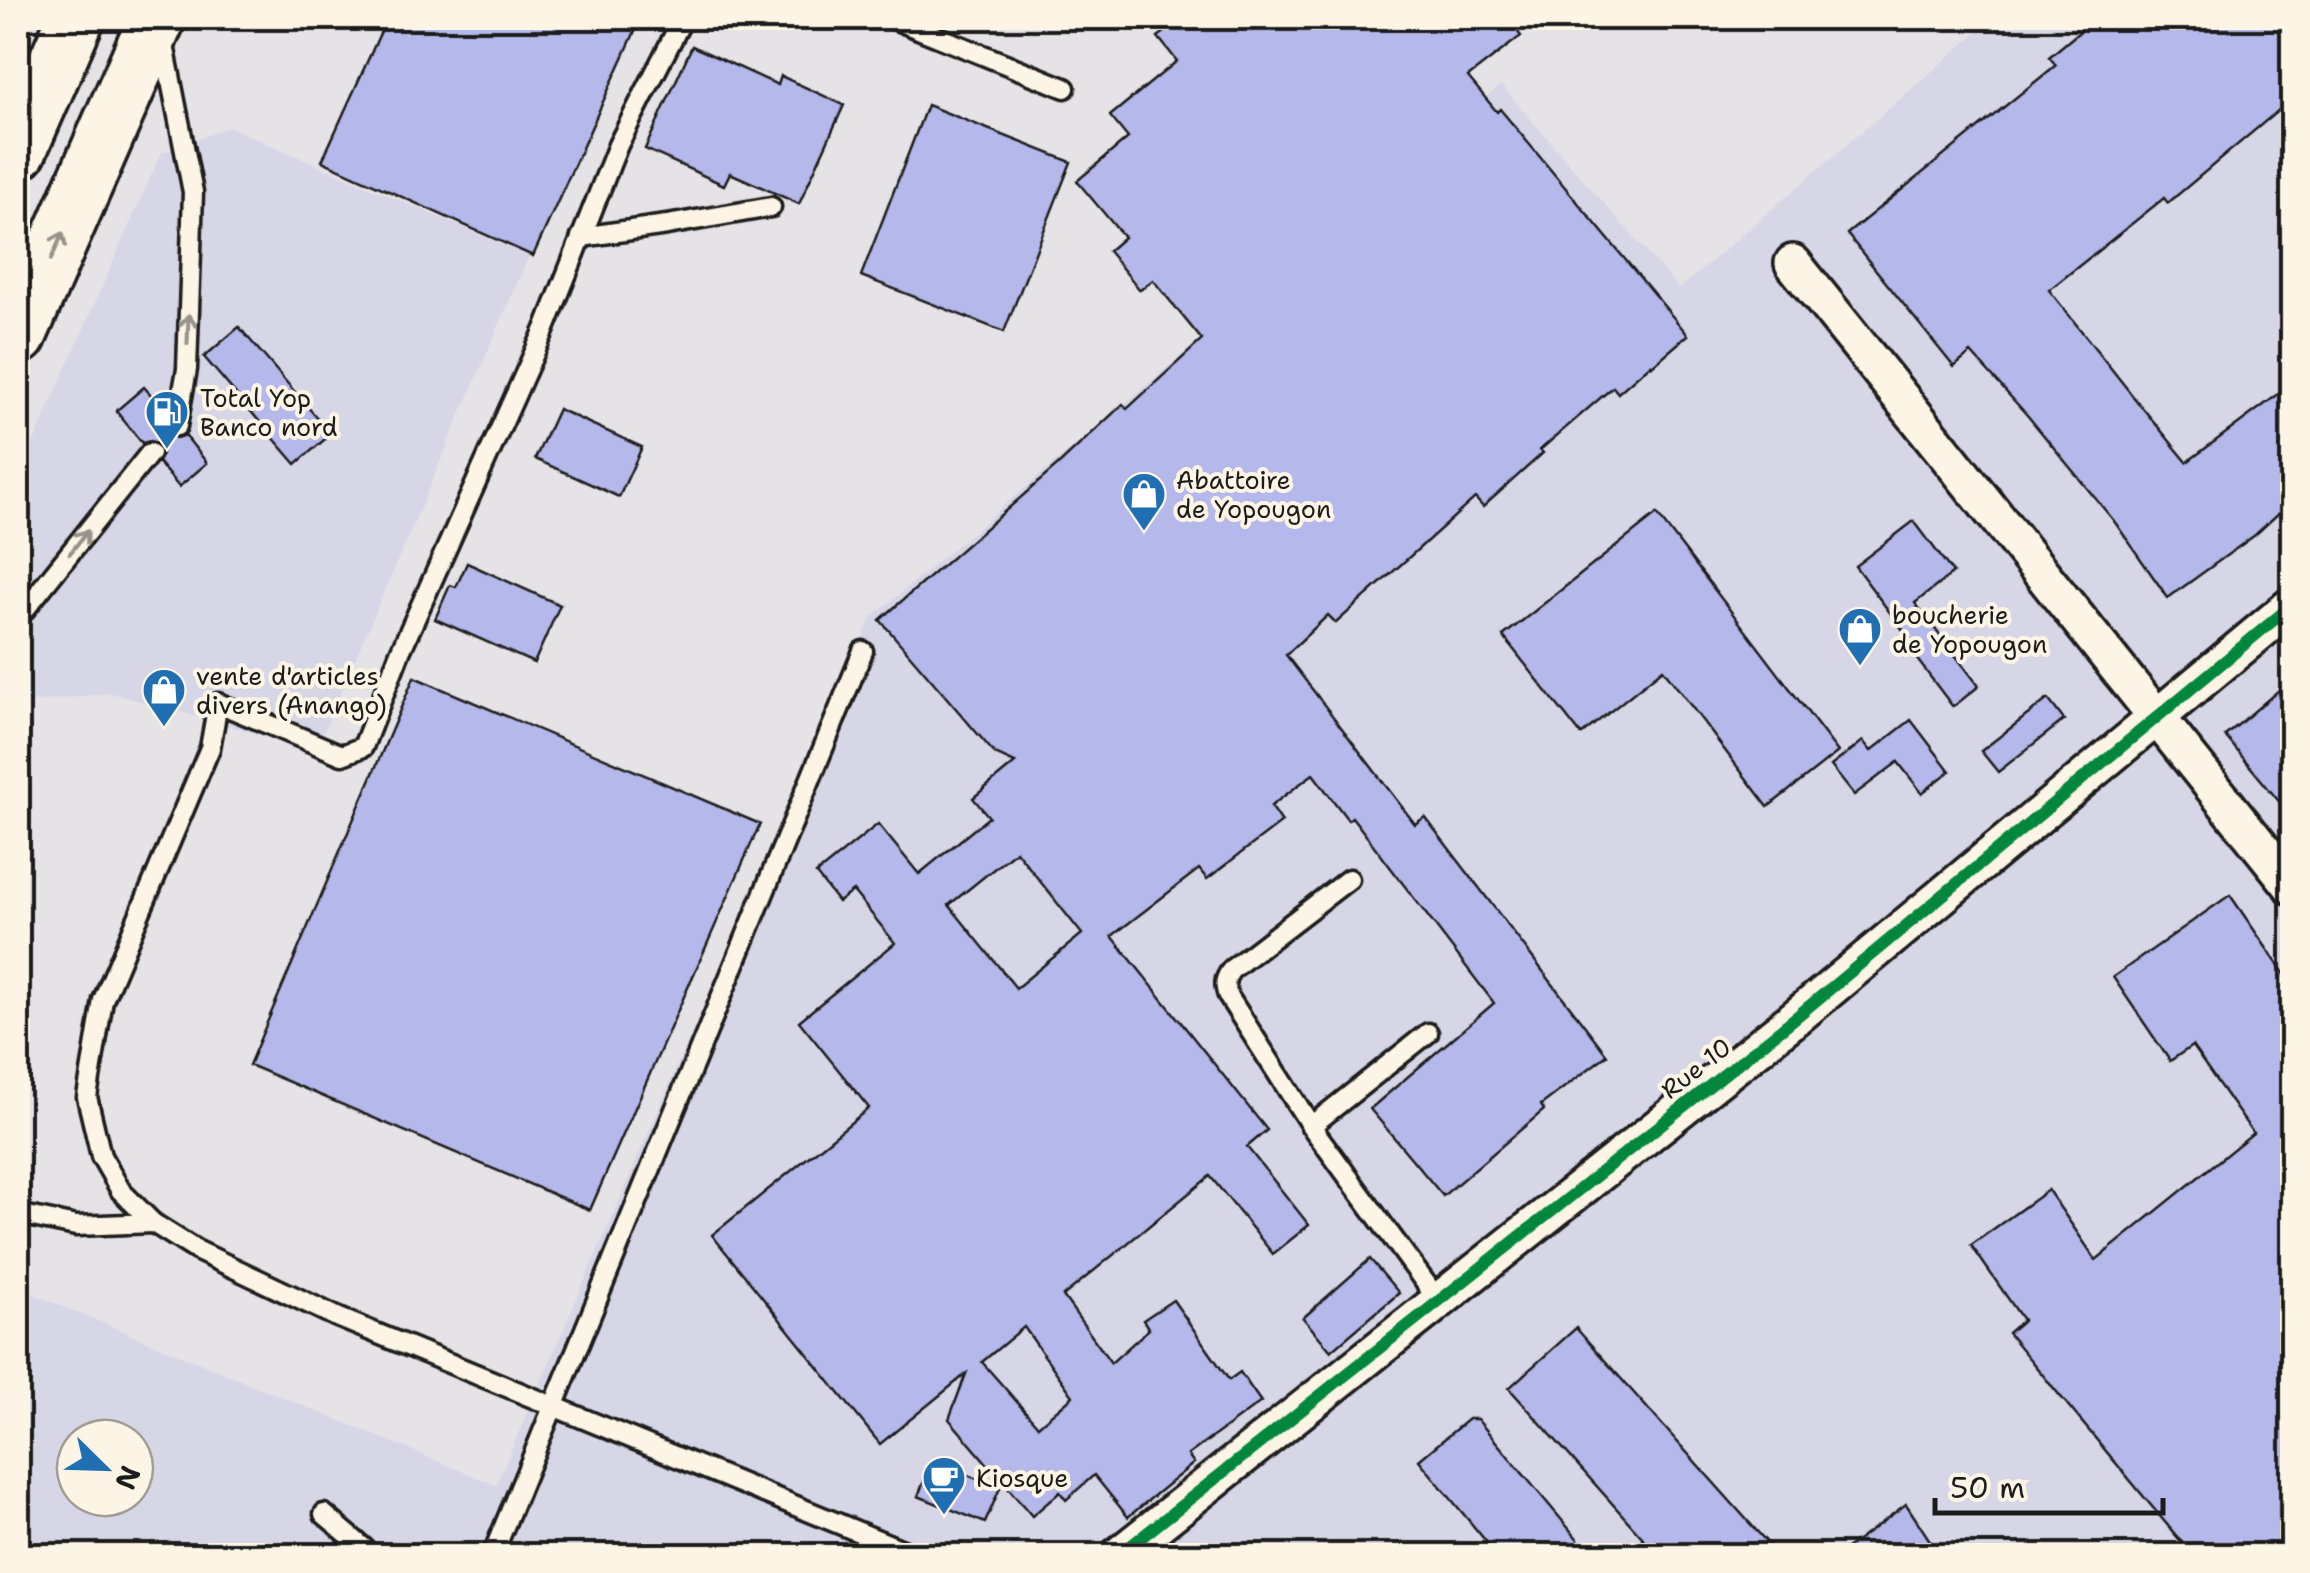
<svg xmlns="http://www.w3.org/2000/svg" width="2310" height="1573" font-family="'Shantell Sans',sans-serif">
<style>
.built{fill:#d7d6e7;fill-rule:evenodd}
.building{fill:#b4b8ea;stroke:#1c1c1c;stroke-width:2.5;fill-rule:evenodd}
.lines{fill:none;stroke-linecap:round;stroke-linejoin:round}
.lane-casing{stroke:#1c1c1c;stroke-width:25}
.street-casing{stroke:#1c1c1c;stroke-width:42}
.highway-casing{stroke:#1c1c1c;stroke-width:62}
.lane{stroke:#fcf5e5;stroke-width:18}
.street{stroke:#fcf5e5;stroke-width:35}
.highway{stroke:#fcf5e5;stroke-width:55}
.cycleway-casing{stroke:#fcf5e5;stroke-width:19}
.cycleway{stroke:#00873e;stroke-width:12}
.oneway{stroke:#97938b}
.labels{text-anchor:middle;stroke-width:8;stroke-linejoin:round;paint-order:stroke}
.poi-label{font-size:25px;fill:#1c1c1c;stroke:#fcf5e5;text-anchor:start}
.street-label{font-size:25px;fill:#1c1c1c;stroke:#fcf5e5}
</style>
<rect width="100%" height="100%" fill="#e6e3e6"/>
<filter id="ink" filterUnits="userSpaceOnUse"><feTurbulence type="fractalNoise" baseFrequency=".01" numOctaves="2"/><feDisplacementMap in="SourceGraphic" scale="20" xChannelSelector="R" yChannelSelector="G"/><feConvolveMatrix kernelMatrix="1 2 1 2 8 2 1 2 1" color-interpolation-filters="sRGB"/></filter>
<g filter="url(#ink)">
<!-- built -->
<g class="built">
<path d="M1994,18H2292V1555H18V1288L496,1485L871,618L1501,85L1679,289ZM75,1438H135V1498H75Z"/>
<polygon points="229,127 529,256 316,750 111,693 18,704 18,478 161,153"/>
</g>
<!-- building -->
<g class="building">
<polygon points="387,18 641,18 533,256 322,161"/>
<path d="M1183,18H1507L1521,36L1468,77L1497,112L1500,109L1688,335L1652,366L1651,364L1618,393L1613,387L1540,450L1543,453L1483,507L1475,498L1336,623L1328,615L1286,655L1415,824L1425,817L1607,1055L1541,1105L1544,1110L1443,1196L1370,1109L1494,1003L1352,817L1348,820L1313,774L1271,806L1282,822L1207,879L1199,869L1112,936L1267,1130L1247,1147L1309,1225L1273,1254L1210,1176L1063,1296L1111,1363L1149,1329L1143,1320L1173,1300L1229,1380L1240,1372L1261,1402L1188,1455L1194,1463L1128,1517L1094,1475L1066,1500L1060,1492L1032,1516L949,1419L966,1374L880,1444L712,1235L869,1108L799,1021L895,943L853,891L838,902L816,874L878,824L919,874L989,817L973,798L1015,763L995,754L880,620L1058,465L1123,404L1127,409L1202,340L1153,280L1140,290L1108,251L1124,237L1077,181L1128,138L1110,116L1177,61L1158,37ZM1016,851L1082,934L1016,988L949,905ZM1024,1327L1073,1396L1038,1426L982,1362Z"/>
<polygon points="2096,18 2292,18 2292,99 2168,203 2164,198 2049,290 2136,400 2187,462 2292,384 2292,501 2255,535 2168,598 2114,521 2027,415 1971,353 1954,367 1847,234 2056,65 2049,57"/>
<polygon points="692,46 778,85 781,76 844,105 799,204 730,173 724,185 645,149"/>
<polygon points="927,105 1071,162 1004,332 861,276"/>
<polygon points="239,327 331,434 296,464 204,357"/>
<polygon points="144,387 167,413 165,425 168,435 176,438 185,435 207,463 179,487 158,462 162,454 158,444 151,441 142,443 116,411"/>
<polygon points="558,409 642,447 619,497 535,459"/>
<polygon points="1657,514 1838,752 1768,807 1663,669 1581,735 1503,636"/>
<polygon points="1914,521 1953,573 1915,603 1979,686 1953,707 1907,646 1912,642 1855,566"/>
<polygon points="467,563 560,605 534,663 435,619 450,585 456,587"/>
<polygon points="414,677 760,824 590,1210 249,1065"/>
<polygon points="2292,679 2292,817 2225,736"/>
<polygon points="2048,699 2064,720 1998,772 1981,751"/>
<polygon points="1911,720 1950,771 1922,793 1898,762 1854,795 1831,766 1863,741 1871,751"/>
<polygon points="2230,895 2292,985 2292,1556 2193,1556 2008,1333 2023,1320 1971,1245 2048,1190 2096,1260 2253,1133 2192,1046 2170,1061 2113,977"/>
<polygon points="1370,1259 1399,1293 1331,1351 1303,1318"/>
<polygon points="1576,1328 1779,1556 1659,1556 1509,1388"/>
<polygon points="1468,1419 1477,1419 1581,1543 1566,1556 1498,1556 1419,1460"/>
<polygon points="932,1461 1000,1488 985,1523 918,1496"/>
<polygon points="1906,1504 1940,1556 1837,1556"/>
</g>
<g class="lines">
<defs>
<g id="lane">
<polyline points="683,18 618,145 545,329 400,652 363,747 342,755 218,703 210,748 103,1000 87,1097 101,1156 121,1191 153,1223 196,1250 337,1317 917,1556"/>
<polyline points="891,18 1065,88"/>
<polyline points="163,40 193,192 187,369 177,426"/>
<polyline points="581,237 667,225 771,207"/>
<polyline points="18,618 150,453"/>
<path d="M1349,879L1232,969C1224,979 1224,984 1228,996L1311,1126L1438,1300"/>
<polyline points="1311,1126 1428,1033"/>
<polyline points="18,1214 76,1226 153,1223"/>
<polyline points="324,1514 364,1548 366,1556"/>
<polyline points="492,1556 863,651"/>
</g>
<g id="street">
<polyline points="1793,263 2292,886"/>
<polyline points="1118,1556 1795,1018 2292,605"/>
</g>
<g id="highway">
<polyline points="18,151 76,18"/>
<polyline points="18,336 157,18"/>
</g>
</defs>
<!-- lane casing -->
<use href="#lane" class="lane-casing"/>
<!-- street casing -->
<use href="#street" class="street-casing"/>
<!-- highway casing -->
<use href="#highway" class="highway-casing"/>
<!-- lane -->
<use href="#lane" class="lane"/>
<!-- street -->
<use href="#street" class="street"/>
<!-- highway -->
<use href="#highway" class="highway"/>
<defs>
<polyline id="cycleway" points="1118,1556 1795,1018 2292,605"/>
</defs>
<!-- cycleway casing -->
<use href="#cycleway" class="cycleway-casing"/>
<!-- cycleway -->
<use href="#cycleway" class="cycleway"/>
</g>
<!-- one-way arrows -->
<defs><path id="oneway-shaft" d="M-6 0H5M1.5-3L5.5 0L1.5 3" fill="none" stroke-width="1.6" stroke-linecap="round" stroke-linejoin="round" transform="scale(2.5)"/></defs>
<g class="oneway">
<use href="#oneway-shaft" transform="translate(57 246) rotate(-66)"/>
<use href="#oneway-shaft" transform="translate(188 329) rotate(-88)"/>
<use href="#oneway-shaft" transform="translate(79 542) rotate(-51)"/>
</g>
</g>
<!-- icons -->
<defs>
<symbol id="fuel-pin" viewBox="-11 -11 22 30"><path d="M0 17L-7.5 6A9.5 9.5 0 1 1 7.5 6Z" fill="#1f6fb2" stroke="#fcf5e5"/><path d="M-5.5-6h7V0h2V4h1.3V-2.5L3-4.5l.8-.8L6-3V5H2.5V1h-1V6h-7ZM-4.2-4.7v3.2H.2V-4.7Z" fill="#fff"/></symbol>
<symbol id="shop-pin" viewBox="-11 -11 22 30"><path d="M0 17L-7.5 6A9.5 9.5 0 1 1 7.5 6Z" fill="#1f6fb2" stroke="#fcf5e5"/><path d="M-5-2.5h2.3a2.7 3.5 0 0 1 5.4 0H5L5.5 6h-11ZM-1.5-2.5h3a1.5 2.3 0 0 0-3 0Z" fill="#fff"/></symbol>
<symbol id="cafe-pin" viewBox="-11 -11 22 30"><path d="M0 17L-7.5 6A9.5 9.5 0 1 1 7.5 6Z" fill="#1f6fb2" stroke="#fcf5e5"/><path d="M-5.5-4.5H6V0H3Q3 3.5 0 3.5H-2.5Q-5.5 3.5-5.5 0ZM3-3.2v2h1.7v-2ZM-6 4.5H4V6H-6Z" fill="#fff"/></symbol>
</defs>
<g fill-rule="evenodd">
<use href="#fuel-pin" x="142" y="387" width="50" height="68"/>
<use href="#shop-pin" x="1119" y="469" width="50" height="68"/>
<use href="#shop-pin" x="1835" y="604" width="50" height="68"/>
<use href="#shop-pin" x="139" y="665" width="50" height="68"/>
<use href="#cafe-pin" x="919" y="1453" width="50" height="68"/>
</g>
<g class="labels">
<!-- poi labels -->
<g class="poi-label">
<text x="200" y="407">Total Yop<tspan x="200" dy="29">Banco nord</tspan></text>
<text x="1176" y="489">Abattoire<tspan x="1176" dy="29">de Yopougon</tspan></text>
<text x="1892" y="624">boucherie<tspan x="1892" dy="29">de Yopougon</tspan></text>
<text x="196" y="685">vente d'articles<tspan x="196" dy="29">divers (Anango)</tspan></text>
<text x="976" y="1487">Kiosque</text>
</g>
<!-- street labels -->
<g class="street-label">
<text transform="translate(1696 1068) rotate(-38)" y="9">Rue 10</text>
</g>
</g>
<!-- margin -->
<rect width="2310" height="1573" fill="none" stroke="#fcf5e5" stroke-width="60"/>
<rect x="30" y="30" width="2250" height="1513" fill="none" stroke="#1c1c1c" stroke-width="4" filter="url(#ink)"/>
<!-- north arrow -->
<g transform="translate(105 1468) rotate(113)"><circle r="48" fill="#fcf5e5" stroke="#a29e95" stroke-width="2.5"/>
<path d="M0-8L18 38L0 25L-18 38Z" fill="#1f6fb2"/>
<text y="-15" font-size="28" font-weight="bold" text-anchor="middle" fill="#1c1c1c">N</text>
</g>
<!-- scale -->
<path d="M1935 1498v15h228v-15" fill="none" stroke="#1c1c1c" stroke-width="5"/>
<text x="1950" y="1498" font-size="30" fill="#1c1c1c" stroke="#fcf5e5" stroke-width="8" paint-order="stroke">50 m</text>
</svg>
